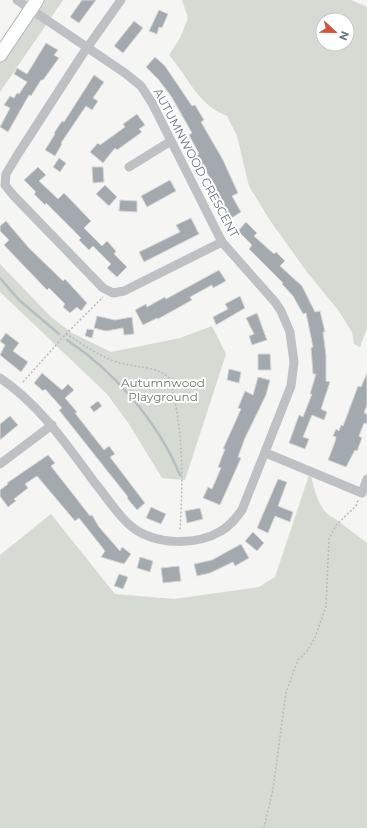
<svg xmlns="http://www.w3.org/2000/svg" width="367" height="828" font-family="Montserrat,sans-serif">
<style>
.green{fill:#d5dad2;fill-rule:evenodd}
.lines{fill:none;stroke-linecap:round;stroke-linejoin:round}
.stream{stroke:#b4bfc2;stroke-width:2.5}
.building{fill:#a3aaaf;stroke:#d7d7d5}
.secondary-casing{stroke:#b0b5b8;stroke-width:15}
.path{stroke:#b7babc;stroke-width:1.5;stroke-dasharray:2 2;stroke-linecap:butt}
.minor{stroke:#bdc1c4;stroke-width:9}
.secondary{stroke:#fff;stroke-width:13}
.labels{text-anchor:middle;stroke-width:4;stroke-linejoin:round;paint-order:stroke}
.street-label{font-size:12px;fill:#687780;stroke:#fff}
.park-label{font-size:12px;fill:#6b7866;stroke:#fff}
</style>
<rect width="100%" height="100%" fill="#f5f5f3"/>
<!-- green -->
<g class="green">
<polygon points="38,0 63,0 0,92 0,57"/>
<path d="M182,0H351L367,7V328L360,347L354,344L352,332L338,310L307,272L269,219L249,186L237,136L227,116C197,104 189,78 169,55L180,38L188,18ZM323,20H347V44H323Z"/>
<polygon points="0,264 51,317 72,333 111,352 180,338 212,326 226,354 185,480 162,478 129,424 107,394 0,292"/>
<path d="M310,472C314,487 318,512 334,518L367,543V828H0V555L51,514L115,594L174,599L259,587L275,577Z"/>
</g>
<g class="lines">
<!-- stream -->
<g class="stream">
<polyline points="0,278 19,300 59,334"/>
<path d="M67,340C114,371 158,422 180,475"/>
</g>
</g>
<!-- building -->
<g class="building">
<polygon points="82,0 96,0 79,23 70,17"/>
<polygon points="159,10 168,14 162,28 159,27 157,34 149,31"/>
<polygon points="134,21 143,28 123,53 114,46"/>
<polygon points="46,43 58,50 54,55 59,58 43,80 41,80 31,96 29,95 8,132 0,127 10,108 4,105 10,96 14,98 17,93 19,94 27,82 14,74 17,68 27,74"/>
<polygon points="155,57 165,66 192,106 195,105 204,120 201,122 223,160 238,193 232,196 241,212 230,219 213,182 205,170 204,171 196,156 199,154 189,135 192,133 171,96 158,79 146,67"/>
<polygon points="94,75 104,82 93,98 98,101 92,110 86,106 61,143 62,144 55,156 45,150 55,134 54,133 62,121 64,122"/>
<polygon points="137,114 145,125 139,129 142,132 117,150 115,148 103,163 90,152 98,143 100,145 125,127 123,124"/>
<polygon points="59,158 66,163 60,172 53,167"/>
<polygon points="38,167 46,175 39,181 58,199 64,193 91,221 84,228 102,246 107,241 116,251 114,254 127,267 117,277 107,268 111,264 93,246 89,250 79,240 81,238 46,203 45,205 34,194 36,192 24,180"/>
<polygon points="92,167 103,167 104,182 93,183"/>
<polygon points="170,180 176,191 147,207 141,196"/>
<polygon points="105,185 117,197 109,206 96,194"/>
<polygon points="120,200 137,201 137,212 119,211"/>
<polygon points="191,218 199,234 144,262 139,252 180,232 176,225"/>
<polygon points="6,221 28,247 63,281 65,279 87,303 81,311 77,307 70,313 63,307 65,304 49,288 47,290 4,245 9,240 0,231 0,226"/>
<polygon points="246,222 257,233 254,236 274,254 276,252 285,261 280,266 302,286 315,312 320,311 325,332 323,332 326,355 326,381 330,382 321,409 327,412 324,420 312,415 303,437 309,439 305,449 289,443 299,415 303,417 312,394 310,394 316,374 313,374 311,348 313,347 306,313 303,314 293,296 282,284 283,283 249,249 252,245 238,231"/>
<polygon points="219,270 226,281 213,288 212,285 190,297 192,300 158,319 157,318 143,325 135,310 146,304 147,307 165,297 166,299"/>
<polygon points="240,296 245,308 216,325 213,317 228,309 225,304"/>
<polygon points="257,313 267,340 252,345 249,336 254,334 246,318"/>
<polygon points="97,316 115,320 132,317 134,334 124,335 123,328 106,331 94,328"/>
<polygon points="87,329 94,330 92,338 85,336"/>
<polygon points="6,333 19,343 13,351 28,362 21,372 0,355 5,345 0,341"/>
<polygon points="258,354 270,354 271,370 258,370"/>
<polygon points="229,369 241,372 239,383 227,380"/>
<polygon points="42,373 62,390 68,384 74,390 65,398 77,412 75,413 104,450 109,446 115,454 110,457 145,503 137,510 127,498 128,497 59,410 62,408 45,389 43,391 34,383"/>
<polygon points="367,373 367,405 364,413 367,414 367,424 364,423 359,436 362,438 357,451 355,450 346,467 328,460 335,442 336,437 333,436 336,429 339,431 341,425 343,426 358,386 361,387"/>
<polygon points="258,377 270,380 266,395 245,438 238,457 241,458 220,505 203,498 208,487 212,489 221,468 218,467 225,449 223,449 241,409 238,408 245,391 253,395"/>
<polygon points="98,401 102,406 94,412 90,407"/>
<polygon points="10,416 18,425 0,440 0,424"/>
<polygon points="48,455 55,463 51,466 90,516 92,515 99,527 120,551 122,547 131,554 124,564 101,557 105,551 79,518 75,521 37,476 25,484 28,488 14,499 16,501 8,507 0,496 0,490 8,484 7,483"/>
<polygon points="278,479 287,482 278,506 293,512 290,522 275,516 268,533 257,528"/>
<polygon points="151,507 166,514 161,524 146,518"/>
<polygon points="200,508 203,519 187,523 185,511"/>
<polygon points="253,532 264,543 257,551 245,541"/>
<polygon points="241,544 249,558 235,566 233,562 210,573 197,576 194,564 212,560"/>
<polygon points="140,557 153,561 150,572 137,568"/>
<polygon points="179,566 181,581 163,583 161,568"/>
<polygon points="119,574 128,577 123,589 114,586"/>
</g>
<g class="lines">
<defs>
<polyline id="secondary" points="0,55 37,0"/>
</defs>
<!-- secondary casing -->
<use href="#secondary" class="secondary-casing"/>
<!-- path -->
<g class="path">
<path d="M66,334C81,343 97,355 114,361C132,368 156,365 169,378C184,428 183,480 180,531"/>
<polyline points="23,382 66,334 103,297"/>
<polyline points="264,828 273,789 286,692 298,660 307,651 315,638 326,606 329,539 337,524 356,506 358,500"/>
</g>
<!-- minor -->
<g class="minor">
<polyline points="121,0 82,55 18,154 6,174 5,185 13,195 103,288 113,293 124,291 222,242"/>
<polyline points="129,167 171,141"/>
<path d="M0,378C40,405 66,444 95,483C107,497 117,515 132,527C155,545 196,546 221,531C230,526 236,518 242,510L291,386L294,362L290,332L281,311L275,302L222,242L152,103L141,86L125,73L17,0"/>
<polyline points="266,453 362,493 367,479"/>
<polyline points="0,464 52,425"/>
</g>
<!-- secondary -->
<use href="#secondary" class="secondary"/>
</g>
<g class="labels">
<!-- street labels -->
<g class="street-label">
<text transform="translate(196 163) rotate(62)" y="4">AUTUMNWOOD CRESCENT</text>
</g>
<!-- park labels -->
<g class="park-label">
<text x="163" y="387">Autumnwood<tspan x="163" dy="14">Playground</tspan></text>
</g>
</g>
<!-- north arrow -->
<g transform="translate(335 32) rotate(112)"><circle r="19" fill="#ffffff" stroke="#c3c9cc"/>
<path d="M0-3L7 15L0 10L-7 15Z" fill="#cd553b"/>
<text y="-6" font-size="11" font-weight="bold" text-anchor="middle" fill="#687780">N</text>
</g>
</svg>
